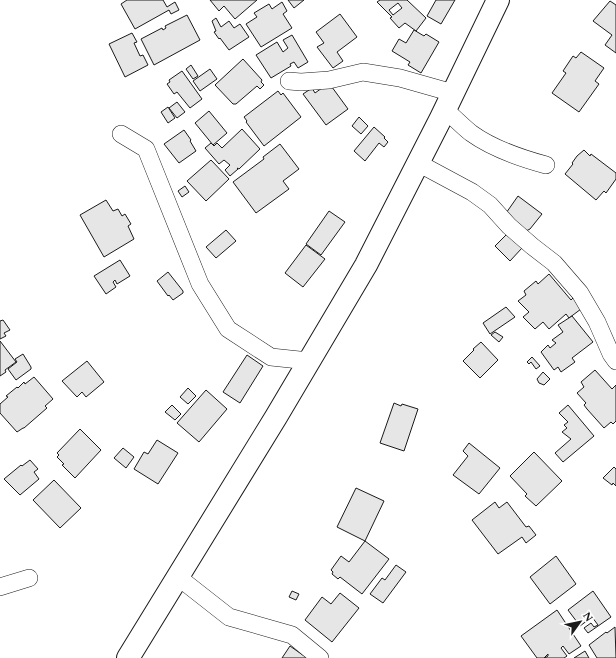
<svg xmlns="http://www.w3.org/2000/svg" width="616" height="658" font-family="Spectral,serif">
<style>
.building{fill:#e6e6e6;stroke:#1a1a1a;fill-rule:evenodd}
.lines{fill:none;stroke-linecap:round;stroke-linejoin:round}
.minor-casing{stroke:#1a1a1a;stroke-width:18}
.secondary-casing{stroke:#1a1a1a;stroke-width:24}
.minor{stroke:#fff;stroke-width:17}
.secondary{stroke:#fff;stroke-width:22}
</style>
<rect width="100%" height="100%" fill="#fff"/>
<!-- building -->
<g class="building">
<polygon points="127,0 163,0 167,7 175,2 179,10 171,14 169,10 135,29 121,4"/>
<polygon points="210,0 257,0 235,19 224,6 219,11"/>
<polygon points="288,0 304,0 294,8"/>
<path d="M380,0H407L426,18L416,31L405,23L399,28L390,18L392,17L377,2ZM398,3L402,8L393,15L389,10Z"/>
<polygon points="436,0 455,0 441,24 427,16"/>
<polygon points="610,1 616,5 616,53 605,45 612,35 593,21"/>
<polygon points="282,2 287,11 283,14 292,28 261,47 246,24 257,17 254,13 269,4 272,9"/>
<polygon points="340,14 357,37 337,52 343,61 333,68 317,47 324,43 316,32"/>
<polygon points="187,15 200,40 154,65 141,39 162,28 163,30 166,28 165,26"/>
<polygon points="216,18 221,27 229,21 234,28 240,24 249,37 229,50 220,38 219,39 214,32 216,31 212,21"/>
<polygon points="414,30 424,36 426,34 439,42 421,73 408,65 410,62 392,51 399,39 406,43"/>
<polygon points="132,33 137,42 134,43 140,56 143,55 148,65 125,77 109,44"/>
<polygon points="292,35 308,62 298,68 294,62 290,64 291,66 271,78 256,55 277,42 283,52 288,48 283,40"/>
<polygon points="581,52 604,68 595,81 599,84 579,112 552,93 566,73 563,71 573,56 576,58"/>
<polygon points="243,59 262,80 261,82 264,85 260,89 257,86 236,104 233,104 215,85"/>
<polygon points="191,65 198,76 193,79 186,69"/>
<polygon points="210,69 217,79 200,91 193,81"/>
<polygon points="182,71 202,99 190,108 177,92 174,94 167,84 170,82 169,80"/>
<polygon points="329,83 348,109 326,125 303,94 312,88 315,93"/>
<polygon points="278,91 281,95 283,93 301,117 264,146 246,122 247,121 244,117"/>
<polygon points="177,102 185,112 177,118 169,108"/>
<polygon points="168,107 175,118 168,123 161,112"/>
<polygon points="209,111 227,133 213,145 195,123"/>
<polygon points="359,117 368,126 361,134 352,126"/>
<polygon points="374,127 385,137 384,138 388,142 384,147 379,143 365,161 354,151"/>
<polygon points="242,129 260,149 239,169 237,168 238,169 230,176 225,170 230,165 224,160 219,164 205,148 211,143 214,146 217,143 222,148"/>
<polygon points="184,130 191,140 190,141 196,151 179,163 164,144"/>
<polygon points="280,144 299,169 283,181 289,189 256,213 233,182 264,159 263,157"/>
<polygon points="584,150 590,156 591,154 616,173 616,179 606,193 604,191 596,200 565,174 573,164 572,163 577,156"/>
<polygon points="211,160 229,179 206,201 187,181"/>
<polygon points="185,186 189,192 182,197 178,191"/>
<polygon points="518,196 542,214 530,229 526,231 504,216"/>
<polygon points="106,200 113,211 118,209 122,216 125,214 131,224 128,226 134,239 104,257 80,215"/>
<polygon points="329,211 345,222 321,255 306,244"/>
<polygon points="226,230 236,241 216,258 206,247"/>
<polygon points="507,234 522,248 510,261 495,246"/>
<polygon points="306,245 325,259 303,287 285,273"/>
<polygon points="120,260 130,276 117,284 115,280 113,282 116,287 106,294 94,276"/>
<polygon points="168,272 183,291 183,293 173,300 169,295 168,296 157,281"/>
<polygon points="549,274 571,300 575,296 585,306 569,318 566,314 549,329 543,322 535,329 523,317 529,312 518,301 526,295 524,291 536,281 538,284"/>
<polygon points="506,307 515,317 490,334 483,323"/>
<polygon points="572,316 593,342 572,358 575,362 561,372 558,367 554,370 541,352 548,345 550,348 556,343 552,340 563,332 558,325"/>
<polygon points="3,320 10,330 4,333 6,336 0,339 0,321"/>
<polygon points="495,332 503,337 499,342 491,335"/>
<polygon points="0,341 16,362 5,370 6,372 0,376"/>
<polygon points="481,342 498,360 480,378 463,361 474,350 473,349"/>
<polygon points="23,354 31,367 31,369 16,380 8,369 17,362 15,359"/>
<polygon points="247,355 263,366 240,403 223,392"/>
<polygon points="532,357 540,366 536,369 531,362 529,364 527,362"/>
<polygon points="87,361 104,382 86,397 82,392 77,397 62,381"/>
<polygon points="595,370 612,389 616,385 616,421 613,424 611,422 604,428 587,409 584,405 586,403 577,393 584,387 581,382"/>
<polygon points="543,372 550,379 544,385 539,383 537,379"/>
<polygon points="34,377 53,399 45,406 47,408 24,428 23,428 17,432 0,413 0,404 8,397 6,396 17,387 18,388 24,382 25,384"/>
<polygon points="188,388 196,396 188,404 180,397"/>
<polygon points="206,390 227,409 199,442 177,423"/>
<polygon points="394,403 401,406 402,404 418,409 404,451 380,443"/>
<polygon points="172,405 181,414 175,420 165,412"/>
<polygon points="568,405 594,436 563,462 555,453 571,439 562,432 567,428 564,425 568,422 559,413"/>
<polygon points="80,429 101,450 75,478 62,465 64,464 57,457 59,455 57,453"/>
<polygon points="157,440 178,453 158,484 134,469 144,452 148,454"/>
<polygon points="469,443 500,468 479,494 453,475 468,456 463,451"/>
<polygon points="123,448 134,457 126,468 114,458"/>
<polygon points="534,452 562,481 536,506 525,496 527,494 510,476"/>
<polygon points="30,460 38,469 34,472 39,479 20,495 4,479 21,465 22,466"/>
<polygon points="614,467 616,469 616,486 613,483 612,485 603,478"/>
<polygon points="54,480 81,508 60,528 33,500"/>
<polygon points="356,488 384,501 365,541 337,527"/>
<polygon points="495,502 499,508 507,502 526,527 529,526 536,535 526,543 522,537 498,554 472,520"/>
<polygon points="365,541 389,559 362,594 340,577 338,579 332,574 333,572 331,570 341,556 349,562"/>
<polygon points="556,556 576,584 550,604 530,577"/>
<polygon points="396,565 406,572 383,603 370,594 382,578 385,580"/>
<polygon points="292,591 299,594 296,600 289,597"/>
<polygon points="593,591 611,617 588,633 584,628 591,623 594,627 598,625 592,617 580,626 568,610"/>
<polygon points="340,593 359,608 332,642 305,620 322,597 331,604"/>
<polygon points="557,610 581,646 569,654 563,646 561,648 567,656 564,658 545,658 548,656 548,654 544,658 537,658 521,636"/>
<polygon points="615,627 616,658 597,658 589,645 606,632 607,633"/>
<polygon points="290,646 307,658 282,658"/>
<polygon points="585,651 589,658 574,658"/>
</g>
<g class="lines">
<defs>
<g id="minor">
<polyline points="289,81 301,82 329,80 363,72 400,78 453,93"/>
<path d="M445,110C454,117 462,126 471,133C493,149 520,158 546,165"/>
<polyline points="121,134 146,149 200,284 228,329 271,357 309,361"/>
<polyline points="418,163 472,192 490,205 509,226 532,246 554,263 580,293 597,322 611,354 616,361"/>
<polyline points="178,577 229,617 292,635 320,658"/>
<polyline points="0,587 29,578"/>
</g>
<polyline id="secondary" points="128,658 276,417 366,265 441,118 498,0"/>
</defs>
<!-- minor casing -->
<use href="#minor" class="minor-casing"/>
<!-- secondary casing -->
<use href="#secondary" class="secondary-casing"/>
<!-- minor -->
<use href="#minor" class="minor"/>
<!-- secondary -->
<use href="#secondary" class="secondary"/>
</g>
<!-- north arrow -->
<g transform="translate(580 622) rotate(57)" stroke="#ffffff" stroke-width="3" paint-order="stroke">
<path d="M0-3L7 15L0 10L-7 15Z" fill="#1a1a1a"/>
<text y="-6" font-size="11" font-weight="bold" text-anchor="middle" fill="#1a1a1a">N</text>
</g>
</svg>
